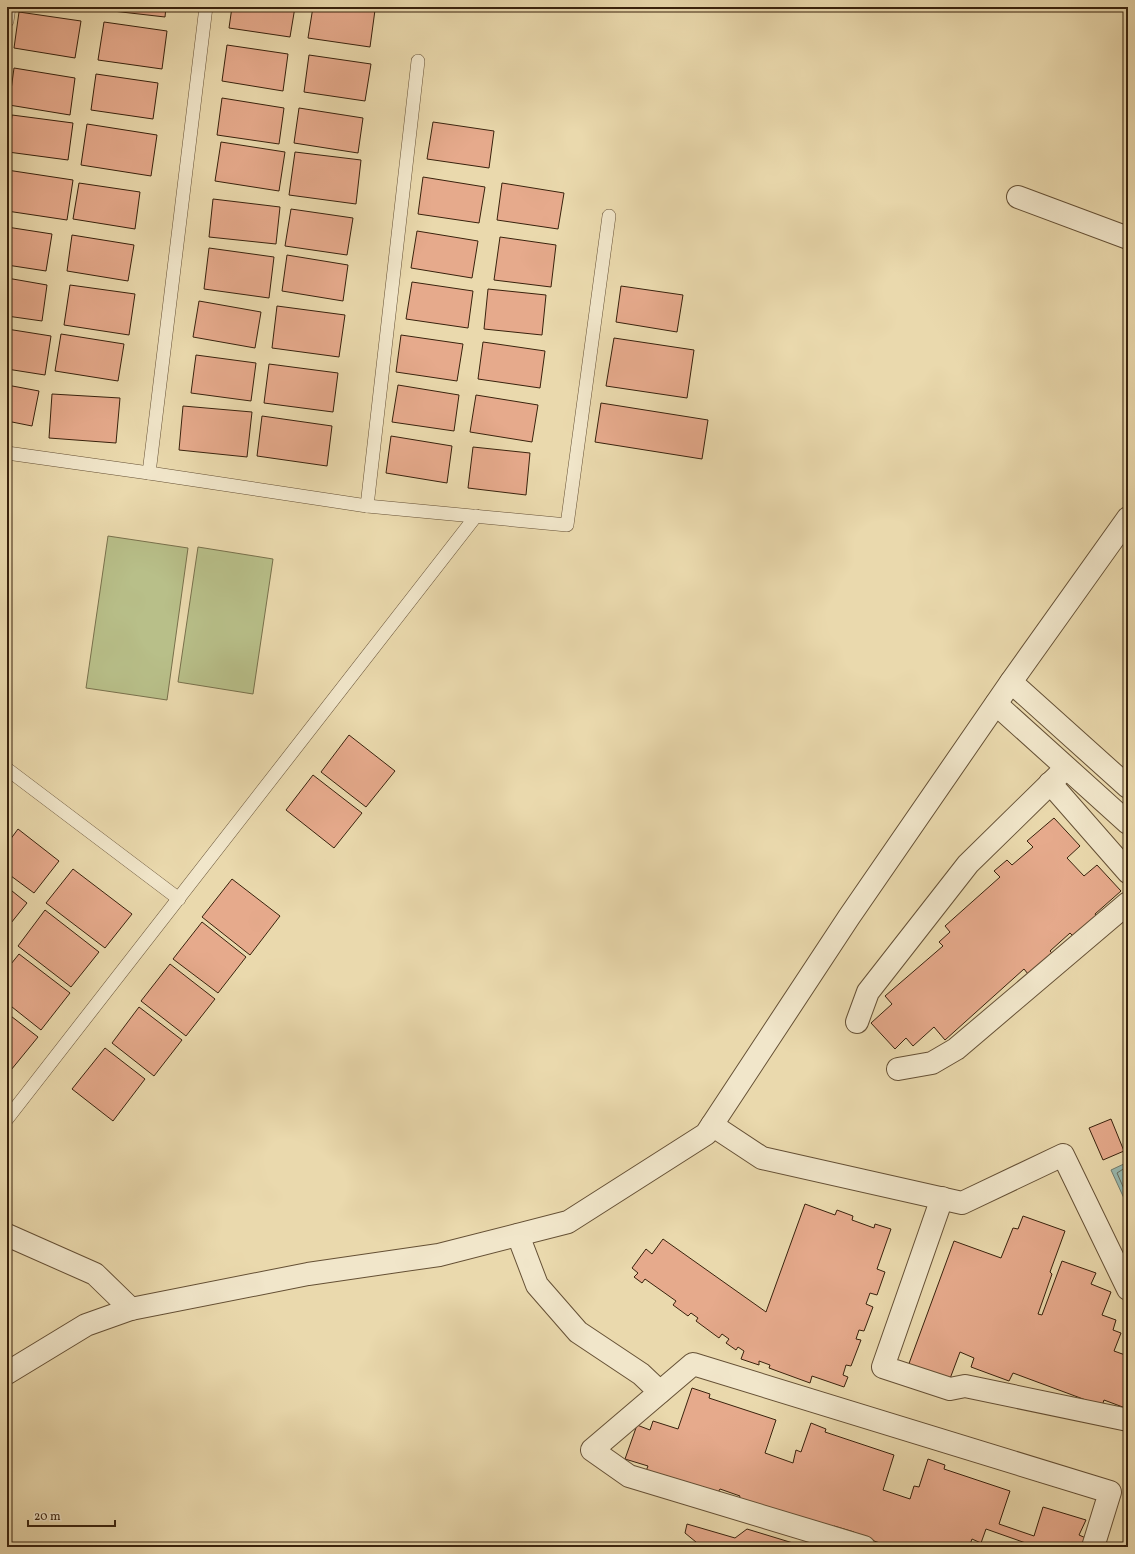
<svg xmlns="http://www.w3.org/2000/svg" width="1135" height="1554" font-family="Vollkorn,serif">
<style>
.green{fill:#b8bf89;stroke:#78704b}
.water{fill:#98b9b0;stroke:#727d6f}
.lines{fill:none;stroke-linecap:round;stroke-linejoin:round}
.shore{stroke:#686e5e;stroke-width:1}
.building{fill:#e6aa8c;stroke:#39220d}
.lane-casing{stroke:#655035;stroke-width:14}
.street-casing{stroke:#655035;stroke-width:24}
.lane{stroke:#f1e6ca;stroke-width:13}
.street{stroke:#f1e6ca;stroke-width:22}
</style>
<rect width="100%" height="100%" fill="#ead9ad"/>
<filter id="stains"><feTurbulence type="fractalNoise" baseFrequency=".005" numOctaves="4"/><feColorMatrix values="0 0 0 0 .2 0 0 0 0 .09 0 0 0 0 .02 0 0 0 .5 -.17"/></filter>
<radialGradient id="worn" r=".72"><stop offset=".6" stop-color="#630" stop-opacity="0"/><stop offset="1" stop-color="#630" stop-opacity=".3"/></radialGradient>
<!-- green -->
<g class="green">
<polygon points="108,536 188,548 167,700 86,688"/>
<polygon points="198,547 273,559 253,694 178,682"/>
</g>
<!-- water -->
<polygon class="water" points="1128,1162 1128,1207 1111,1170"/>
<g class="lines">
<!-- shore -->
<polyline class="shore" points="1128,1166 1117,1173 1128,1198"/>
</g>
<!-- building -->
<g class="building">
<polygon points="104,7 166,7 165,17 104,10"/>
<polygon points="232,7 295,7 290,37 229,28"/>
<polygon points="313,7 354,7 375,10 370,47 308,38"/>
<polygon points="19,12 81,21 75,58 14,48"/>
<polygon points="104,22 167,31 162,69 98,60"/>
<polygon points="227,45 288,54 283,91 222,81"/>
<polygon points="309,55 371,64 365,101 304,92"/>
<polygon points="14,68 75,78 70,115 9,105"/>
<polygon points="96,74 158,83 153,119 91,110"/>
<polygon points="222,98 284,108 279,144 217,135"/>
<polygon points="299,108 363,118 358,153 294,143"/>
<polygon points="12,115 73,123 68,160 8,152"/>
<polygon points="433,122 494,131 489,168 427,159"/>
<polygon points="87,124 157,135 151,176 81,165"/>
<polygon points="221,142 285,152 279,191 215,181"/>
<polygon points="295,152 361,160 356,204 289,195"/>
<polygon points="7,170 73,180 67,220 7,211"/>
<polygon points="423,177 485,187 479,223 418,214"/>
<polygon points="79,183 140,192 135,229 73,219"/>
<polygon points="502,183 564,193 558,229 497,220"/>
<polygon points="213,199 280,207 276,244 209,237"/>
<polygon points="291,209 353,218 347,255 285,246"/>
<polygon points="7,227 52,234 46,271 7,265"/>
<polygon points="417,231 478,241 472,278 411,268"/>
<polygon points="72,235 134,245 128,281 67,271"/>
<polygon points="500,237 556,245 551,287 494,280"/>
<polygon points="209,248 274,257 269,298 204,289"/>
<polygon points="287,255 348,265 343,301 282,291"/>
<polygon points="7,278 47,285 42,321 7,316"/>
<polygon points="412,282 473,291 468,328 406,319"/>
<polygon points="70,285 135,294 129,335 64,325"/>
<polygon points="621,286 683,295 677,332 616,322"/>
<polygon points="488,289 546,295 542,335 484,329"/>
<polygon points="199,301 261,312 255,348 193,337"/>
<polygon points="277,306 345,315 339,357 272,348"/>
<polygon points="7,329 51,336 45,375 7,369"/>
<polygon points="61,334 124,344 118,381 55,371"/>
<polygon points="401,335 463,344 457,381 396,372"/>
<polygon points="614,338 694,350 687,398 606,386"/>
<polygon points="483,342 545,351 540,388 478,379"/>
<polygon points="196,355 256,363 251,401 191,393"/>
<polygon points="269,364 338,373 333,412 264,403"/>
<polygon points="7,385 39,391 32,426 7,421"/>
<polygon points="398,385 459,395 454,431 392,422"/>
<polygon points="52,394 120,398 116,443 49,438"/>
<polygon points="476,395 538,405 532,442 470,432"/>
<polygon points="601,403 708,420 702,459 595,442"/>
<polygon points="183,406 252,412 247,457 179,450"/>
<polygon points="262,416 332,426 327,466 257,456"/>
<polygon points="391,436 452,446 447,483 386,473"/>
<polygon points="473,447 530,453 526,495 468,488"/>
<polygon points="349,735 395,771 366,807 321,772"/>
<polygon points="313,775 362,813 334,848 286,810"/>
<polygon points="1054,818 1080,846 1067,858 1084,876 1097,865 1121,891 1095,914 1099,920 1077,940 1070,933 1050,951 1056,957 1032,979 1024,969 945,1040 934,1027 913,1046 906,1038 895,1049 871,1023 892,1004 885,996 943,946 939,942 950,932 945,926 1000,877 994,871 1007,860 1012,865 1033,847 1027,841"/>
<polygon points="18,829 59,861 34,893 7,873 7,844"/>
<polygon points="73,869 132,914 105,948 46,903"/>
<polygon points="232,879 280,916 250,955 202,917"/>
<polygon points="7,887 27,903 7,928"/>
<polygon points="45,910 99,952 71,987 18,946"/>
<polygon points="202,922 246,957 218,993 173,959"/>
<polygon points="19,954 70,993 41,1030 7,1003 7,969"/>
<polygon points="170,964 215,999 186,1036 141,1001"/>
<polygon points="139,1007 182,1040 154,1076 112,1043"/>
<polygon points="7,1013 38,1037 11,1070 7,1067"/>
<polygon points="105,1048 145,1079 113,1121 72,1089"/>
<polygon points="1111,1119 1124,1151 1103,1160 1089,1128"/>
<polygon points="805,1204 835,1215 837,1210 853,1216 852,1220 874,1228 875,1224 891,1229 877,1269 885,1272 877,1295 870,1293 866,1304 873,1307 864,1331 859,1330 856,1339 861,1340 851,1366 846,1365 843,1375 848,1377 844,1387 812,1376 810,1383 769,1368 770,1365 759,1361 759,1365 741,1359 744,1351 738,1347 736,1350 726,1343 729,1339 722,1334 719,1338 696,1321 698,1318 691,1313 688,1316 673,1305 676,1301 645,1279 642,1283 634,1277 638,1273 632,1268 646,1249 652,1254 663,1239 766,1312"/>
<polygon points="1023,1216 1065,1231 1050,1272 1052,1274 1038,1314 1042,1315 1062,1261 1096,1273 1091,1284 1111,1292 1102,1315 1116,1320 1113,1330 1121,1333 1114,1351 1128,1356 1128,1409 1104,1400 1102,1406 1013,1373 1009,1381 971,1367 974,1358 960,1352 948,1384 907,1369 954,1241 1001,1258 1013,1228 1018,1229"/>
<polygon points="692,1388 710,1394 709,1398 776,1420 765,1453 793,1463 796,1450 801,1452 811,1423 826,1429 825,1432 894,1455 883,1490 910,1499 914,1486 919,1487 928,1459 945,1465 944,1469 1010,1491 999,1524 1034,1536 1043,1507 1086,1520 1079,1535 1088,1539 1085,1547 1037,1547 986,1529 981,1543 972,1539 969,1547 892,1547 853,1534 854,1532 834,1526 833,1530 739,1499 740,1496 720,1489 717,1494 646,1471 648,1466 625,1459 637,1425 650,1430 653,1421 678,1429"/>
<polygon points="687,1524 735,1538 747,1529 806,1547 702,1547 685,1533"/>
</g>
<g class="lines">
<defs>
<g id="lane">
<polyline points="206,7 149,473 367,506 567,525 609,216"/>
<polyline points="7,21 9,7"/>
<polyline points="7,453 149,473"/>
<polyline points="367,506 418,61"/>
<polyline points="7,769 179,899"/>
<polyline points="7,1119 476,516"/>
</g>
<g id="street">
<polyline points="1018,197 1128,238"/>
<polyline points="1011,682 1128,787"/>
<polyline points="996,704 1128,823"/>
<polyline points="1050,783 1128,872"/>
<polyline points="857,1022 868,992 968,864 1066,768"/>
<polyline points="898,1069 932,1063 956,1049 1128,903"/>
<polyline points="712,1125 762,1158 962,1203 1063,1155 1128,1289"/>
<polyline points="942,1198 883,1367 950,1389 965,1386 1128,1420"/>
<polyline points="7,1235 95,1274 131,1309"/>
<polyline points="518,1235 537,1285 578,1332 641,1374 660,1392"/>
<polyline points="7,1373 86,1325 131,1309 308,1274 439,1255 568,1222 706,1134 849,917 1011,682 1128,518"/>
<polyline points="864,1547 629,1476 592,1450 693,1364 1110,1492 1093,1547"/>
</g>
</defs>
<!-- lane casing -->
<use href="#lane" class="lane-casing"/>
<!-- street casing -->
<use href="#street" class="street-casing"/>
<!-- lane -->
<use href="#lane" class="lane"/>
<!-- street -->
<use href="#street" class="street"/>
</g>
<!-- margin -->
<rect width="1135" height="1554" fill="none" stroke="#ead9ad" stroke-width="24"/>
<rect x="8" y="8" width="1119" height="1538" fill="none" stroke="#39220d" stroke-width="2"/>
<rect x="12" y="12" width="1111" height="1530" fill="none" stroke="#39220d"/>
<!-- scale -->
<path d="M28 1520v6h87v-6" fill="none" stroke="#39220d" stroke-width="2"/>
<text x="34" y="1520" font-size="12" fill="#39220d" stroke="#f1e6ca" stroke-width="3" paint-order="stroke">20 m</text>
<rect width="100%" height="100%" filter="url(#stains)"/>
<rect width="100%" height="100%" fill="url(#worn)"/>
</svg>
